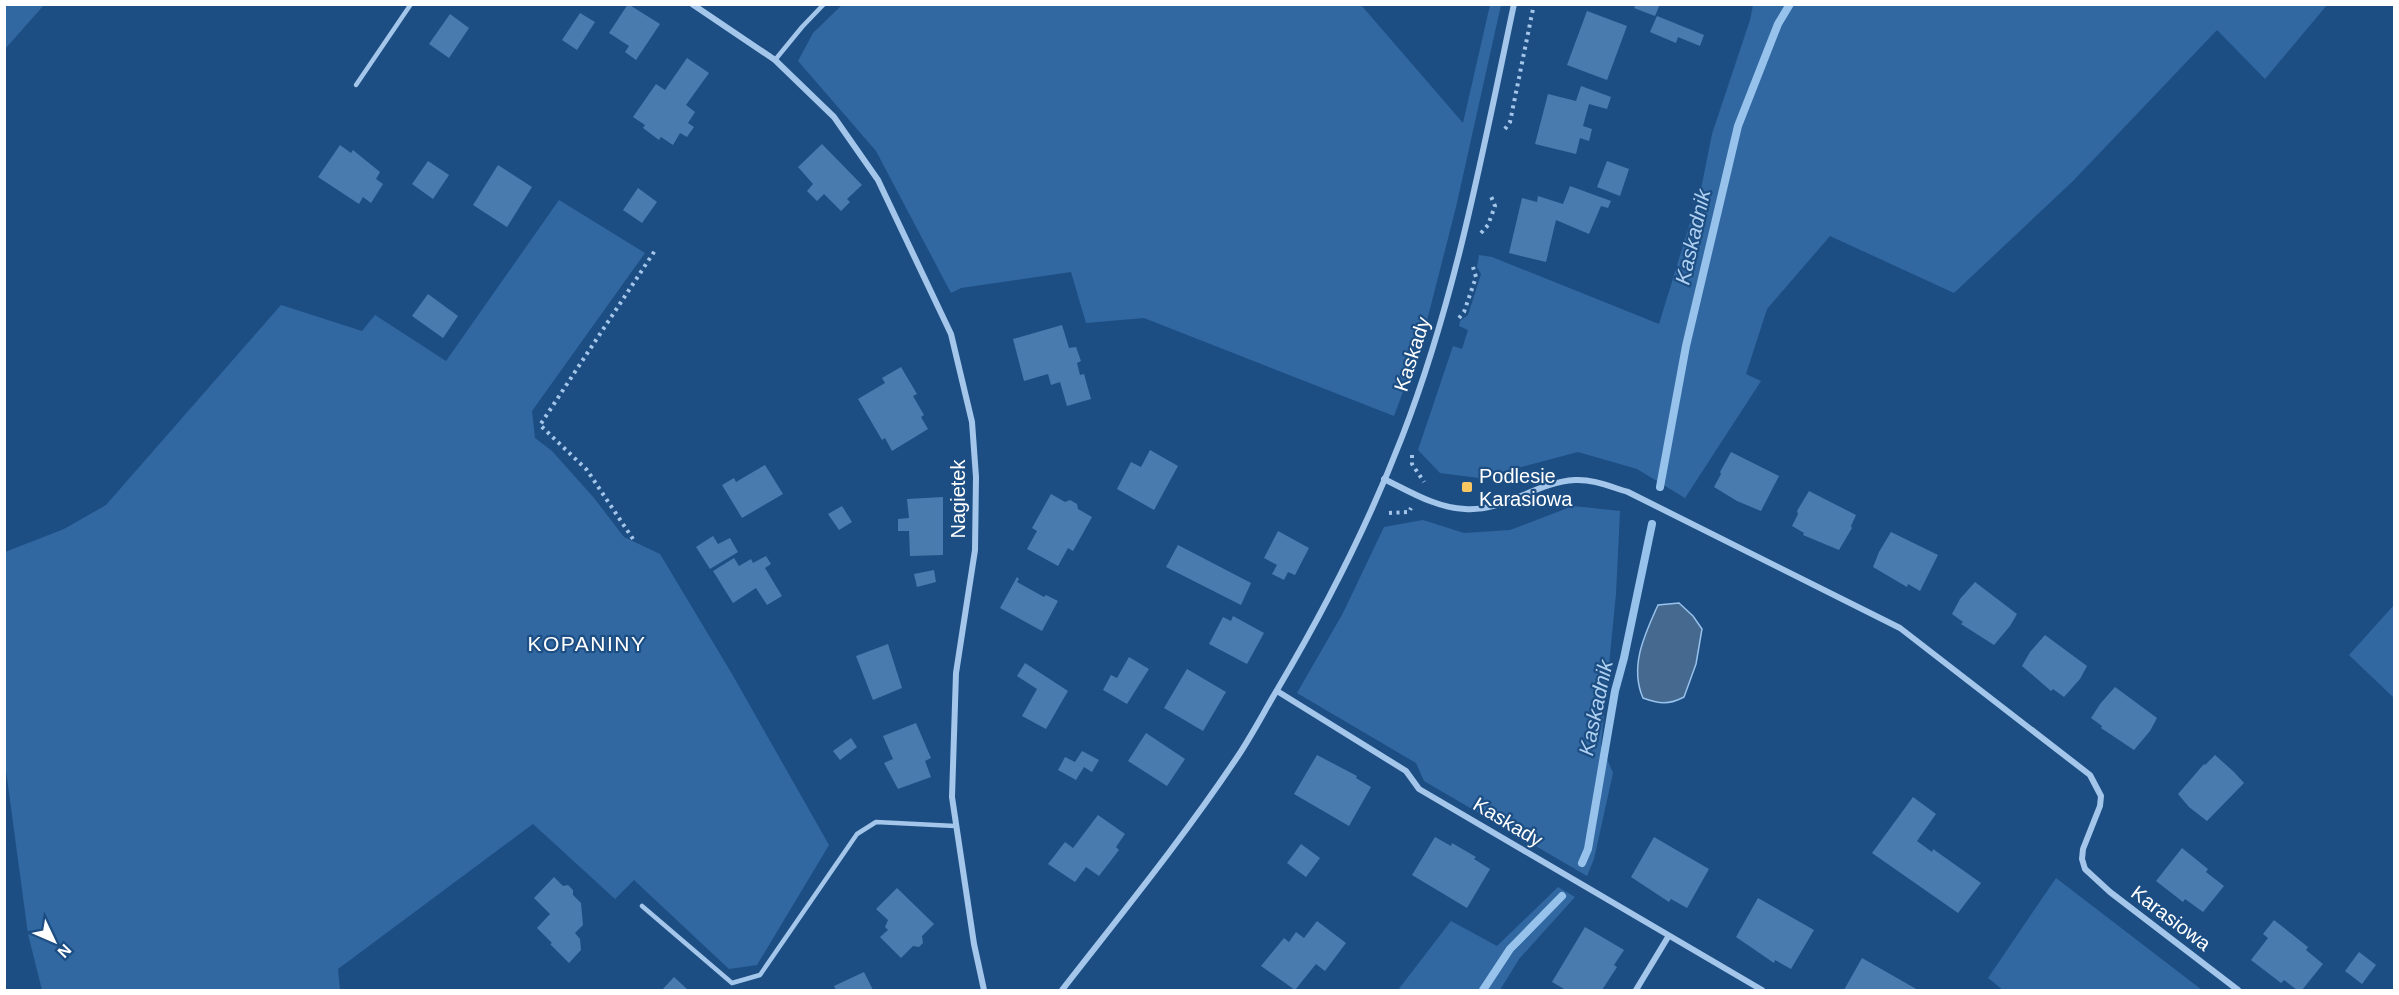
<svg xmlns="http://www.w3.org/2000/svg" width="2399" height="995" font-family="Arial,sans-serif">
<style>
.green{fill:#3168a1}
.water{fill:#466990;stroke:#97c2eb;stroke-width:1.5}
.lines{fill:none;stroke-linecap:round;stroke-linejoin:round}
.stream{stroke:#97c2eb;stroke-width:8}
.building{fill:#4a7bae}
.path{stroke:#a4c6ea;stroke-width:4;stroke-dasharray:3 4.5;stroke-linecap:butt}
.lane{stroke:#a4c6ea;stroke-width:4.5}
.street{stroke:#a4c6ea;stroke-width:6}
.poi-dot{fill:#f9c762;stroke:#1d4e83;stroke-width:2}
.labels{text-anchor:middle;stroke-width:4.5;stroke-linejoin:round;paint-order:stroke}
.street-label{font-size:20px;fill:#fff;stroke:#1d4e83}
.poi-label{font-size:20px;fill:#fff;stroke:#1d4e83;text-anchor:start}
.water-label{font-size:21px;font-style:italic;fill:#afd0f1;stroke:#1d4e83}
.neighbourhood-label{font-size:21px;letter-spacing:1.5px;fill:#fff;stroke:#1d4e83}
</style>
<rect width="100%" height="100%" fill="#1d4e83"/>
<!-- green -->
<g class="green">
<polygon points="5,4 44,5 5,49 4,5"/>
<polygon points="842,5 1361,5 1463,123 1490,5 1501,5 1456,207 1422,340 1394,416 1144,318 1086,323 1071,272 961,288 951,293 876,151 798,61 813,33"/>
<polygon points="1753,5 1753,4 2327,5 2265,79 2217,30 2073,181 1954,293 1830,236 1767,309 1746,374 1761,381 1685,498 1637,469 1578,452 1479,478 1440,473 1418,450 1453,346 1462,349 1468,330 1459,326 1460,321 1468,315 1481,274 1477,267 1479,255 1492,257 1659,324 1702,184 1712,134 1750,20"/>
<polygon points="559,200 645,253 532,411 535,438 552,451 594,498 624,537 660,554 732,674 829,845 757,965 729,969 634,880 615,899 533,824 338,969 340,990 42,990 28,934 5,763 5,552 64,529 106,505 281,305 362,331 375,315 446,361"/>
<polygon points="1573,506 1620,511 1616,594 1601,745 1613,773 1594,859 1587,876 1424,781 1416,763 1297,693 1343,613 1384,527 1423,520 1464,533 1510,530"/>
<polygon points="2394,605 2394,698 2349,655"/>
<polygon points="2056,878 2202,990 2003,990 1988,978"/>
<polygon points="1558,887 1575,897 1519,959 1500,990 1398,990 1451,921 1497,946"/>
</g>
<!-- water -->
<path class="water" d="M1679,603L1693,616L1702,629L1696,664L1684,697C1669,705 1659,704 1643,698C1629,666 1645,634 1658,605Z"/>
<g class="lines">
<!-- stream -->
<g class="stream">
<polyline points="1660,487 1686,346 1738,126 1778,24 1790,4"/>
<polyline points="1582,863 1588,849 1615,691 1624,658 1652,524"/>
<polyline points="1483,990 1510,949 1562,896"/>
</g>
</g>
<!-- building -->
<g class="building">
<polygon points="628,4 660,24 636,60 625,52 629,46 609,33"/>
<polygon points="1636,4 1660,4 1655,16 1634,8"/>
<polygon points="1587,11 1627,26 1607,80 1567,65"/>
<polygon points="580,13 595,22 577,50 562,40"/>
<polygon points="450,14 469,28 449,58 429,44"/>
<polygon points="1657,16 1704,35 1700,46 1678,37 1676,43 1650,32"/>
<polygon points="687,58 709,73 686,105 695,112 688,123 694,127 687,137 680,133 673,145 661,137 659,140 643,128 645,125 633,117 656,84 665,90"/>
<polygon points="1581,86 1611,97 1607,109 1589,104 1583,126 1592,129 1589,141 1580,138 1576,154 1535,144 1548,94 1576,101"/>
<polygon points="822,144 862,185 847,199 850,202 841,211 824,194 817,201 807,191 813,184 798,167"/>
<polygon points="340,145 351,153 353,150 380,172 376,179 383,184 371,203 363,197 359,204 318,177"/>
<polygon points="428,161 449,175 433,199 412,184"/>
<polygon points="1607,161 1629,169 1620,196 1597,187"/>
<polygon points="498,165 532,187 507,227 473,205"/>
<polygon points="1570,186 1611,201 1608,208 1601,206 1589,234 1556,220 1546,262 1509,253 1522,198 1537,202 1538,196 1563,204"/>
<polygon points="638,188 657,202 642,223 623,210"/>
<polygon points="428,294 458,316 443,338 412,316"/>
<polygon points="1062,325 1069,348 1076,347 1081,361 1077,363 1080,375 1084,374 1091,399 1067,406 1060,382 1051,385 1048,374 1024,381 1013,339"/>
<polygon points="901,367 917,394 913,396 924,415 921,417 928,429 892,451 885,438 882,440 858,399 885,383 882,378"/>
<polygon points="1150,450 1178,466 1154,510 1117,489 1131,462 1141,467"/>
<polygon points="1731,452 1779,476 1761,511 1737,501 1714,487 1721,474 1720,472"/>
<polygon points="765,465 783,494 742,518 722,485 734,478 736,482"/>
<polygon points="1809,491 1856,515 1851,526 1852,528 1839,550 1803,535 1804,533 1792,526 1798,514 1797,511"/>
<polygon points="1051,494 1065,502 1070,500 1077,504 1078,509 1092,517 1073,551 1068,548 1058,566 1027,549 1037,531 1032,528"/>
<polygon points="943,497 943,555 910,556 909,531 898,531 898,519 909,518 907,499"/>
<polygon points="842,506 852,522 839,530 828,514"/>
<polygon points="1278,531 1309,548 1295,575 1288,572 1284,580 1272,574 1277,565 1264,558"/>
<polygon points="1891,532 1938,555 1920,591 1908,584 1907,587 1873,567 1879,552"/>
<polygon points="713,536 718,544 730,538 738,552 710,569 696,547"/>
<polygon points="1178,545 1251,583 1241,605 1166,567"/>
<polygon points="766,556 771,564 765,568 782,596 767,605 756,588 733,603 713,571 734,558 739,566 751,559 753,563"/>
<polygon points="934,570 936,582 917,587 914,574"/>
<polygon points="1017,577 1019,579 1017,582 1044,597 1046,595 1058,601 1042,631 1000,608"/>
<polygon points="1975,582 2017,614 2010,626 1994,645 1961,624 1963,622 1952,614 1960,599"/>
<polygon points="1233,616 1264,633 1247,664 1209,644 1223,617 1231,621"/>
<polygon points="2045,635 2087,666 2080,679 2064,697 2053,689 2051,691 2022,666 2030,652"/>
<polygon points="888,644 902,688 873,700 856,656"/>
<polygon points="1129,657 1149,669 1127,704 1103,690 1111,675 1117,678"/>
<polygon points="1025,663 1068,691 1046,729 1022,716 1037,689 1017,676"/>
<polygon points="1187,669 1226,692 1203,731 1164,708"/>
<polygon points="2115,687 2157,718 2150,731 2134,750 2101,728 2102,726 2091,718 2100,704"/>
<polygon points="916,723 931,758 925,761 931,777 898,789 884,763 893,759 883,736"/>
<polygon points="1146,733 1185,759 1167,786 1128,761"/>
<polygon points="851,738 857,747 840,760 833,751"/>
<polygon points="1082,751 1099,760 1092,772 1084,767 1076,780 1058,770 1065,757 1075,762"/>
<polygon points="1317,755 1357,776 1356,778 1371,787 1349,826 1294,794"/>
<polygon points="2215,755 2234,772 2244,783 2207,821 2189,807 2178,794 2204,764 2205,765"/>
<polygon points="1913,797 1936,814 1917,841 1932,852 1933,849 1981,883 1958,913 1872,853"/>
<polygon points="1098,815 1125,834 1116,847 1119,850 1099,876 1086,867 1075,882 1048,864 1065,842 1073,848"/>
<polygon points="1435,837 1451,846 1452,843 1476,857 1474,859 1490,869 1467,908 1412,875"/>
<polygon points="1654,837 1709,869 1687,908 1671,899 1669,902 1631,877"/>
<polygon points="1301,844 1320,858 1306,877 1287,863"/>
<polygon points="2182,848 2208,869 2206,872 2224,886 2203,912 2185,899 2183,902 2156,881"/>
<polygon points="554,877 563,886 568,885 573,890 573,895 581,903 583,925 575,933 580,939 581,950 569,963 550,944 552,943 537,928 550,914 534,898"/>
<polygon points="897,888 934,924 922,936 923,943 919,947 913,946 901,958 880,937 888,930 885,927 888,920 876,909"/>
<polygon points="1758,898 1814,930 1791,969 1775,960 1774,963 1736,937"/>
<polygon points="2274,920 2308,947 2306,950 2323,964 2302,990 2297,990 2284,980 2281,983 2251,960 2268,938 2263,934"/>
<polygon points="1317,921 1346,943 1325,971 1316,964 1295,990 1261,966 1284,938 1289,942 1296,932 1304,938"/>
<polygon points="1585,927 1624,950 1614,965 1617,967 1602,990 1566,990 1552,982"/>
<polygon points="2359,952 2376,965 2362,984 2345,971"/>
<polygon points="1862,958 1918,990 1844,990"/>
<polygon points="864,972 873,990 836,990 834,986"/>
<polygon points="674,977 688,990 662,990"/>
</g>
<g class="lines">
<!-- path -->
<g class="path">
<polyline points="1505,129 1510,122 1534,4"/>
<polyline points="1481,233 1488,225 1495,206 1490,194"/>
<polyline points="1459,318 1464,312 1476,277 1473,267"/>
<polyline points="1412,455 1412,464 1424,482"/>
<polyline points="1389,513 1409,512 1411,508"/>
<polyline points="633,539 587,470 540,425 656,249"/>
</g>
<!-- lane -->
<g class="lane">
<polyline points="775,60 802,27 824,4"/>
<polyline points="356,85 411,4"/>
<polyline points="642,906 732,983 760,975 857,834 876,822 955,826"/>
</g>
<!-- street -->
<g class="street">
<polyline points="692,4 775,60 834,117 878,180 951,334 972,422 976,477 975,550 956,673 952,797 974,944 984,990"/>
<path d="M1384,479C1409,491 1436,508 1465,509C1504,512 1536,482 1575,480C1593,479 1611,487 1628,492L1900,628L2090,775L2101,796L2100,806L2083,849L2082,859L2085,869L2110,892L2238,990"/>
<polyline points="1277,691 1406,771 1419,789 1762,990"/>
<path d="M1062,990C1122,913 1184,837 1238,756C1252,735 1264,712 1277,690C1325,609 1368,525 1402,437C1456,298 1483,150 1514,4"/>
<polyline points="1636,990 1668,937"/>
</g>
</g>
<!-- markers -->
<rect class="poi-dot" x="1461" y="481" width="12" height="12" rx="3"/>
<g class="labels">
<!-- street labels -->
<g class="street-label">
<text transform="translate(1412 354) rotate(-72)" y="7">Kaskady</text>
<text transform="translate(958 499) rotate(-90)" y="7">Nagietek</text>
<text transform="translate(1508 822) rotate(31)" y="7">Kaskady</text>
<text transform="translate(2171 918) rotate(37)" y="7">Karasiowa</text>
</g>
<!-- poi labels -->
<g class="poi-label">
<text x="1479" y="483">Podlesie<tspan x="1479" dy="23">Karasiowa</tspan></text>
</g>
<!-- water labels -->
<g class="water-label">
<text transform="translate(1693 237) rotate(-77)" y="7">Kaskadnik</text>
<text transform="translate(1596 708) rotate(-78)" y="7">Kaskadnik</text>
</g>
<!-- neighbourhood labels -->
<g class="neighbourhood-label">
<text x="587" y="651">KOPANINY</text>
</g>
</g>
<!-- border -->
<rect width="2399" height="995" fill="none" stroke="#ffffff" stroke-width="12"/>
<!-- north arrow -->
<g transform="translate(54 941) rotate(134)" stroke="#1d4e83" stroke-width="4.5" paint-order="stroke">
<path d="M0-4.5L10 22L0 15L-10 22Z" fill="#ffffff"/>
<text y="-9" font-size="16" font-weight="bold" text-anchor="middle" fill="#ffffff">N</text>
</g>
</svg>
